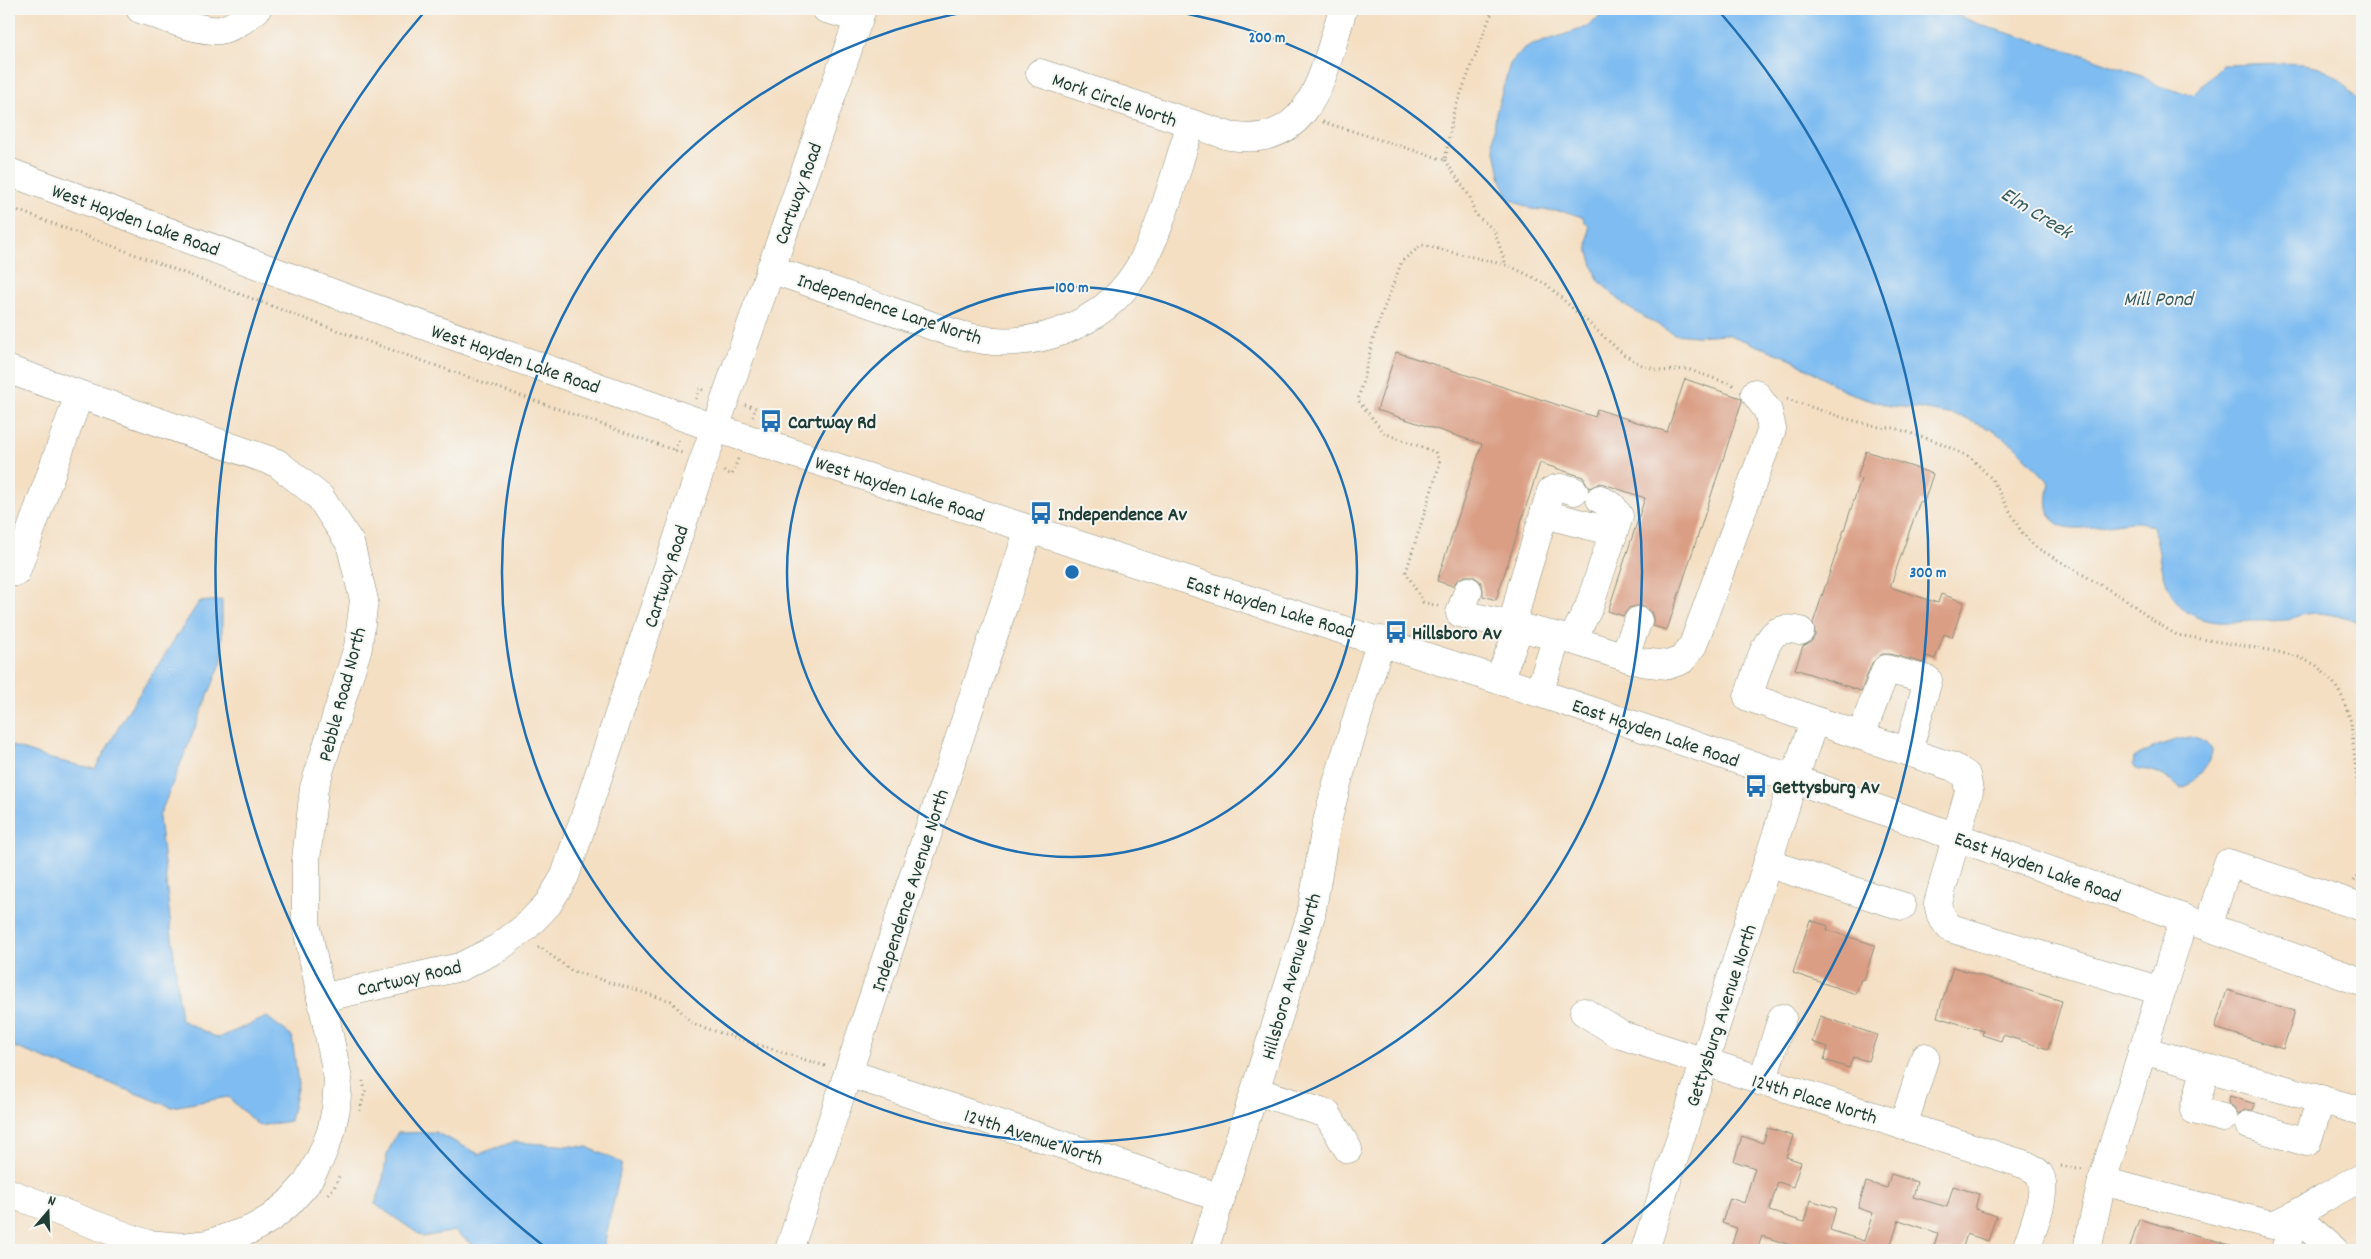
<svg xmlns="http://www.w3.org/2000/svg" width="2371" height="1259" font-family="Dekko,sans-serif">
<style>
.water{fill:#7ebcf1;stroke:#4e7c92}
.building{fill:#da9e84}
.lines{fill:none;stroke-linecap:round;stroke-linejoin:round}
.minor-casing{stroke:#8a8e7c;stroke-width:29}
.major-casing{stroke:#8a8e7c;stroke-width:29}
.path{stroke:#8a8e7c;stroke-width:3;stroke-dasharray:1 4;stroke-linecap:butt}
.minor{stroke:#fff;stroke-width:28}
.major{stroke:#fff;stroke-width:28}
.ring{fill:none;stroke:#1f6fb2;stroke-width:2.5}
.labels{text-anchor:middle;stroke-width:4;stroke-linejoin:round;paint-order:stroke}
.street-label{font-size:20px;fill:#1f3d34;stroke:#f6f6f2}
.poi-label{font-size:20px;font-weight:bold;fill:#1f3d34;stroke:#f6f6f2;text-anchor:start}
.water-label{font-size:21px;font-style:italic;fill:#375d63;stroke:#f6f6f2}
.centre{fill:#1f6fb2;stroke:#f6f6f2;stroke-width:2.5}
.ring-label{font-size:15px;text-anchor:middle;font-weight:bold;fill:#1f6fb2;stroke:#f6f6f2;stroke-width:4;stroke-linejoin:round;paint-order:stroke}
</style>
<rect width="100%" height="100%" fill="#f6f6f2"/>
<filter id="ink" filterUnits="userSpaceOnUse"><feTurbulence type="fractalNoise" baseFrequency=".02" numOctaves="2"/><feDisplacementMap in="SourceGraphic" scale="10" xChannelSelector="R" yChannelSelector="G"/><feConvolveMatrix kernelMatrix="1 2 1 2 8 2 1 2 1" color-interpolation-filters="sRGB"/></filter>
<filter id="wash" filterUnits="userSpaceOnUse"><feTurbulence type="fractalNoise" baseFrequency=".0096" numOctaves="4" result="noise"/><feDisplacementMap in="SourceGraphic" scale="20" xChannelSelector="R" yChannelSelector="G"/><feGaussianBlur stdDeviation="1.12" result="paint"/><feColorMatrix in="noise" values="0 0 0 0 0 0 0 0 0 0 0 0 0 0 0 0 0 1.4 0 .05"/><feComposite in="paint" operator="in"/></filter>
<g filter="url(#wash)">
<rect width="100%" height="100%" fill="#f4dfc3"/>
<!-- water -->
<g class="water">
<path d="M1609,9H1941L1987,27L2084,55L2144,77L2161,87L2193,95L2222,65C2247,65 2298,60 2319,67C2338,74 2352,91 2362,106V625C2348,618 2331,613 2315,613C2305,613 2295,618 2285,620C2274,621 2262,621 2251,621C2224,623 2193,626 2175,599C2160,578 2161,551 2153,527C2148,525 2143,522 2138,522C2101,521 2034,552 2050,483L2014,445L1992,430L1959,416L1916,408L1890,406L1844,391L1792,359L1727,334L1696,336L1674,334L1627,307L1598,280L1588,250L1589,227L1582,217L1567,212L1531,209L1510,199L1501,180L1493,141L1496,113L1510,64L1524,48L1587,27Z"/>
<polygon points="222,600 222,661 159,817 181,1020 218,1038 267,1017 292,1036 298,1084 290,1121 259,1126 228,1097 172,1107 9,1045 9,745 51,759 95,769 128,711 199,602"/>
<path d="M2192,737L2207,743L2212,750C2211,763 2194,784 2182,788C2168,781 2155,767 2138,770L2133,765L2134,758C2149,748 2174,739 2192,737Z"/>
<polygon points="435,1132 479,1154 513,1142 587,1147 622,1163 603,1250 471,1250 470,1243 455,1231 423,1237 375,1204 382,1185 387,1154 397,1133"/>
</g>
<g id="blocks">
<!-- building -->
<g class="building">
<polygon points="1396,352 1595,417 1597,409 1667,432 1685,379 1741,398 1742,401 1667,630 1653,626 1653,618 1651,612 1643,606 1635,606 1629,608 1623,616 1608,611 1645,498 1601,483 1589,488 1583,477 1540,463 1496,600 1483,596 1483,589 1480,581 1473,576 1466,576 1458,579 1453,586 1437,581 1482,444 1377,410"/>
<polygon points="1866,451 1933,474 1924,502 1920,501 1890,587 1938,603 1941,594 1964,602 1952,637 1944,634 1935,659 1926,656 1924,663 1890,654 1882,654 1872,663 1861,691 1795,669 1803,646 1811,642 1815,635 1813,623 1861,479 1857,478"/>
<polygon points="1810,920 1828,926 1827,930 1875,945 1864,980 1861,979 1856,994 1793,973"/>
<polygon points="1953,967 2062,1001 2048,1049 2003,1035 2001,1041 1982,1035 1983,1031 1937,1017"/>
<polygon points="2227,990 2295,1011 2283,1049 2215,1028"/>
<polygon points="1820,1016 1877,1035 1868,1061 1853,1057 1849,1068 1824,1060 1828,1047 1812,1042"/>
<polygon points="2230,1096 2255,1104 2253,1110 2245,1110 2238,1114 2234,1107 2228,1103"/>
<polygon points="1768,1128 1793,1136 1786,1157 1801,1162 1793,1187 1778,1182 1769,1211 1804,1222 1810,1200 1836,1208 1830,1230 1864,1241 1873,1213 1858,1208 1866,1182 1887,1188 1891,1174 1917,1182 1913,1197 1947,1207 1953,1186 1979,1194 1975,1209 1996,1216 1988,1241 1967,1234 1962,1250 1933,1250 1938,1233 1899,1220 1889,1250 1795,1250 1796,1247 1762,1236 1757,1250 1730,1250 1737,1228 1722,1223 1730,1198 1744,1203 1755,1168 1734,1161 1742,1136 1763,1143"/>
<polygon points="2139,1219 2234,1246 2233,1250 2129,1250"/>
</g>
</g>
</g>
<g filter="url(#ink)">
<use href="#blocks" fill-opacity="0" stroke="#8a8e7c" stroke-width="1"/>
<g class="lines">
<defs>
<g id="minor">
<path d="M140,9C161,16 198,32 220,30C233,28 247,17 257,9"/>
<polyline points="826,9 859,18"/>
<path d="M1040,73L1229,136C1314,150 1323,71 1343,9"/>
<path d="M770,269C809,282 848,296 888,310C921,321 957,338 993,341C1051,345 1110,318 1140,266C1163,226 1176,168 1191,124"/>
<polyline points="9,370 277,463 320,497 350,543 364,600 358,647 314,788 306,860 306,923 338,1079 336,1108 331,1132 320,1159 306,1184 289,1203 271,1218 252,1229 208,1244 183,1247 147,1244 9,1193"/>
<polyline points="1544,514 1613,532"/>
<polyline points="16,572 79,395"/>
<polyline points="1468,591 1460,613 1471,616 1572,640 1641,662 1668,665 1682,660 1693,645 1772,429 1768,411 1755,393"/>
<path d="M1800,631C1793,629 1785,628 1777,632C1764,639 1754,682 1748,697L1820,722"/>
<polyline points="1572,640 1589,607 1619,516 1612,506 1600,499"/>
<polyline points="1624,656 1638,621"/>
<path d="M1499,679L1515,639V615L1522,586L1551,491C1559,486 1566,488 1574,491"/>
<polyline points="1539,693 1557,637"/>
<polyline points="1861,735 1886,669 1928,680 1908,752"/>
<polyline points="1769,864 1902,906"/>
<polyline points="2208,927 2228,863 2362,907"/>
<polyline points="321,998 460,967 498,948 527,926 548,904 565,876 703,462 862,9"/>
<path d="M1584,1012L1621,1035L2026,1165C2030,1167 2036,1170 2039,1174C2050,1190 2031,1232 2026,1250"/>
<polyline points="2142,1050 2362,1111"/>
<polyline points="2206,1067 2194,1110 2223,1118"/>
<polyline points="848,1073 1221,1198"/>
<polyline points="1762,1082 1782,1018"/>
<polyline points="1256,1091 1327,1114 1348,1149"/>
<polyline points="2249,1125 2307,1142 2321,1099"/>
<polyline points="1903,1126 1925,1057"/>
<path d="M2102,1181L2272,1225C2304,1213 2331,1191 2362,1178"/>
<polyline points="789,1250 1029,529"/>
<polyline points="1204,1250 1311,915 1326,826 1337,783 1381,640"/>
<polyline points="1645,1250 1794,779 1811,730 1820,722 1953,767 1966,775 1969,791 1938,903 1941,916 1950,928 2161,991"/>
<polyline points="2087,1250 2102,1181 2184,918"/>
<polyline points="2285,1250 2295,1216 2334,1250"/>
</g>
<polyline id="major" points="9,172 354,301 715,428 1539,693 1794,779 2362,982"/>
</defs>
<!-- minor casing -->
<use href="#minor" class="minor-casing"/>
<!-- major casing -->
<use href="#major" class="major-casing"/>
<!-- path -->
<g class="path">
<polyline points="1323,122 1445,160 1453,114 1493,9"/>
<polyline points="1445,160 1470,197 1475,214 1494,230 1506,265"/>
<polyline points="9,207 330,328 682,453"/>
<polyline points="696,399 700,388 704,390"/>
<polyline points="1787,399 1844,418 1879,427 1895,428 1938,442 1971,458 1992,479 2021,531 2034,546 2128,601 2152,620 2177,635 2269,650 2296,656 2316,665 2333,682 2343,698 2351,722 2362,829"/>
<polyline points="745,405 756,408 753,417"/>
<polyline points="674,450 679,439"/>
<polyline points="724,471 732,475 738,459"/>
<polyline points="1438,606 1423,602 1406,572 1440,463 1435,452 1384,433 1358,400 1375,332 1402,261 1422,245 1510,266 1546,284 1623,354 1642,365 1661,371 1687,369 1736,386"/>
<polyline points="2354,881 2362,872"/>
<polyline points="538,948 540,947 572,971 671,1001 693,1024 828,1067"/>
<polyline points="360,1111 365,1091 363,1081"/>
<polyline points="2061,1166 2083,1170"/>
<polyline points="328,1194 334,1188 340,1174"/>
</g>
<!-- minor -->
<use href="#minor" class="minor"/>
<!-- major -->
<use href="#major" class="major"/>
</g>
</g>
<!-- distance rings -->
<g class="ring">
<circle cx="1072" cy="572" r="285"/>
<path d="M1161 9A570 570 0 1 1 983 9"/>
<path d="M545 1247A856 856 0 0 1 426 10M1718 10A856 856 0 0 1 1599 1247"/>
</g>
<!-- icons -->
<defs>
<symbol id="bus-bare" viewBox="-9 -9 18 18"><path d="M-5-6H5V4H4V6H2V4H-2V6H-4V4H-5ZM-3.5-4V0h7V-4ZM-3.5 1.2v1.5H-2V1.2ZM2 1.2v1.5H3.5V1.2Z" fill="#1f6fb2" stroke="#f6f6f2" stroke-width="2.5" paint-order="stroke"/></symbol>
</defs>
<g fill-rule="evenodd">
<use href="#bus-bare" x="755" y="405" width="32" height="32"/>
<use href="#bus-bare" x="1025" y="497" width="32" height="32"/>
<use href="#bus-bare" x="1380" y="616" width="32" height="32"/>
<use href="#bus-bare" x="1740" y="770" width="32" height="32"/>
</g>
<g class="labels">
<!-- street labels -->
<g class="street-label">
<text transform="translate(1115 99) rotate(19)" y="7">Mork Circle North</text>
<text transform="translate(797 193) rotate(-70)" y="7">Cartway Road</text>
<text transform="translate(136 219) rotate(20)" y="7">West Hayden Lake Road</text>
<text transform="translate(890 308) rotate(18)" y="7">Independence Lane North</text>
<text transform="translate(516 358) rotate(19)" y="7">West Hayden Lake Road</text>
<text transform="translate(900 488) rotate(18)" y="7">West Hayden Lake Road</text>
<text transform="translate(665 576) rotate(-72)" y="7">Cartway Road</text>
<text transform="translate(1271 606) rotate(17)" y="7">East Hayden Lake Road</text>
<text transform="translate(341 694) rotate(-75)" y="7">Pebble Road North</text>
<text transform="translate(1656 732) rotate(19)" y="7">East Hayden Lake Road</text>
<text transform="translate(2038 866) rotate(20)" y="7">East Hayden Lake Road</text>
<text transform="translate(909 890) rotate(-72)" y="7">Independence Avenue North</text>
<text transform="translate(1290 976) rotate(-74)" y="7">Hillsboro Avenue North</text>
<text transform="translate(409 977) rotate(-13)" y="7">Cartway Road</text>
<text transform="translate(1720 1015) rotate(-72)" y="7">Gettysburg Avenue North</text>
<text transform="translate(1815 1098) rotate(17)" y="7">124th Place North</text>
<text transform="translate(1034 1136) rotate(18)" y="7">124th Avenue North</text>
</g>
<!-- poi labels -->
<g class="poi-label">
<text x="788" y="428">Cartway Rd</text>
<text x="1058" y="520">Independence Av</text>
<text x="1412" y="639">Hillsboro Av</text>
<text x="1772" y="793">Gettysburg Av</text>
</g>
<!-- water labels -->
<g class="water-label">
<text transform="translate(2037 212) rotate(32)" y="7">Elm Creek</text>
<text x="2158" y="305">Mill Pond</text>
</g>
</g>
<circle cx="1072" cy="572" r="8" class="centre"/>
<g class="ring-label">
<text x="1267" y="42">200 m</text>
<text x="1072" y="292">100 m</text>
<text x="1928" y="577">300 m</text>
</g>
<!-- margin -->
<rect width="2371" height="1259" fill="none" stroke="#f6f6f2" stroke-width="30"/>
<!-- north arrow -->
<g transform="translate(48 1212) rotate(19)" stroke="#f6f6f2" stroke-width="4" paint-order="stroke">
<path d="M0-4L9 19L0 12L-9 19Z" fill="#1f3d34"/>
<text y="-8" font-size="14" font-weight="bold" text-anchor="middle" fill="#1f3d34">N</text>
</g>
</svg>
